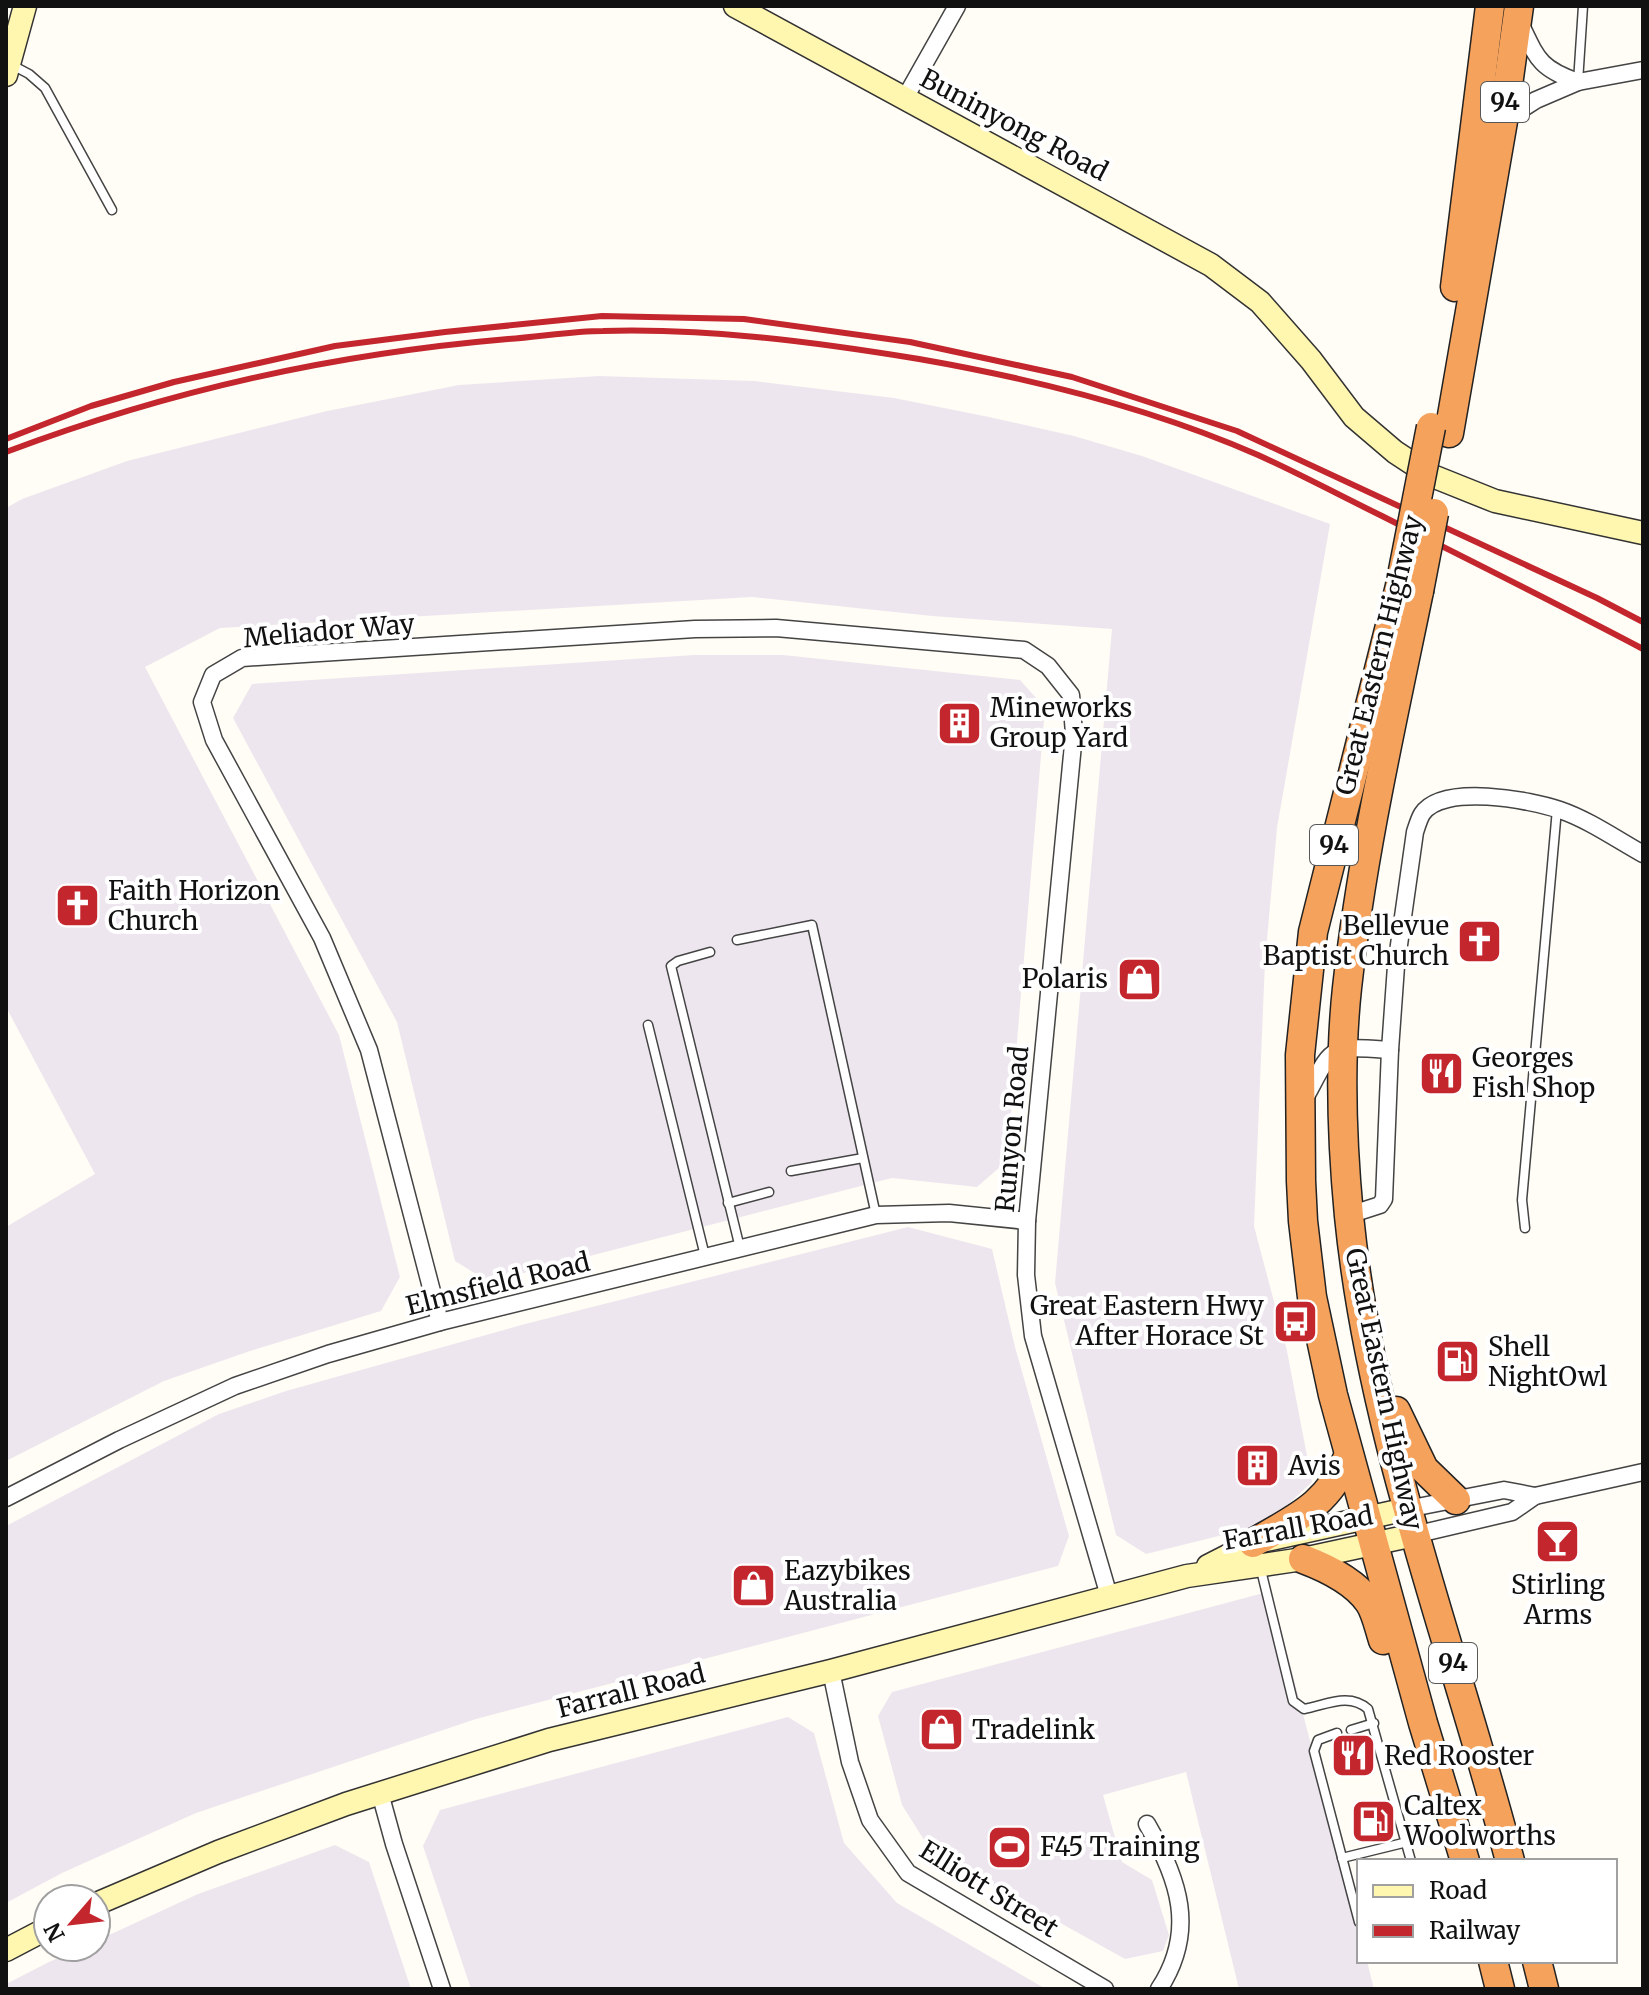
<svg xmlns="http://www.w3.org/2000/svg" width="1649" height="1995" font-family="Merriweather,serif">
<style>
.industrial{fill:#eee6ef}
.lines{fill:none;stroke-linecap:round;stroke-linejoin:round}
.lane-casing{stroke:#444;stroke-width:11}
.street-casing{stroke:#444;stroke-width:19}
.secondary-casing{stroke:#333;stroke-width:25}
.highway-casing{stroke:#222;stroke-width:31}
.lane{stroke:#fff;stroke-width:8}
.street{stroke:#fff;stroke-width:16}
.secondary{stroke:#fff6b0;stroke-width:22}
.highway{stroke:#f5a25d;stroke-width:28}
.rail{stroke:#c4262e;stroke-width:6}
.highway-bridge-casing{stroke:#222;stroke-width:31;stroke-linecap:butt}
.highway-bridge{stroke:#f5a25d;stroke-width:28}
.labels{text-anchor:middle;stroke-width:8;stroke-linejoin:round;paint-order:stroke}
.shield{fill:#fff;stroke:#585858;stroke-width:2}
.shield-label{font-size:24px;font-weight:bold;fill:#111}
.street-label{font-size:26px;fill:#111;stroke:#fff}
.poi-label{font-size:26px;fill:#111;stroke:#fff;text-anchor:start}
</style>
<rect width="100%" height="100%" fill="#fffdf5"/>
<!-- industrial -->
<g class="industrial">
<polygon points="599,376 754,381 894,398 989,417 1074,436 1142,456 1330,524 1277,828 1265,962 1254,1226 1287,1351 1312,1482 1267,1524 1146,1554 1116,1535 1055,1283 1112,629 932,616 752,597 220,628 145,667 339,1035 400,1277 381,1311 250,1351 164,1381 6,1461 6,1227 95,1174 6,1007 6,508 22,499 127,461 327,411 459,385"/>
<polygon points="694,655 783,655 1020,680 1045,708 1007,1161 977,1187 892,1178 489,1282 455,1261 397,1022 233,718 252,684"/>
<polygon points="908,1227 992,1249 1015,1347 1069,1536 1058,1566 476,1719 196,1813 62,1873 6,1903 6,1526 219,1414 286,1391 525,1324"/>
<polygon points="1271,1591 1359,1929 1359,1961 1367,1961 1374,1989 1239,1989 1186,1772 1103,1795 1122,1862 1152,1880 1169,1935 1163,1951 1125,1959 931,1851 902,1805 878,1716 892,1692"/>
<polygon points="788,1717 814,1733 844,1843 897,1903 1046,1989 471,1989 423,1846 440,1810"/>
<polygon points="335,1845 369,1862 411,1989 6,1989 6,1984 49,1962 82,1947 96,1947 96,1941 198,1894"/>
</g>
<g class="lines">
<defs>
<g id="lane">
<polyline points="12,65 29,74 45,88 112,210"/>
<polyline points="1578,82 1583,6"/>
<polyline points="737,940 812,925 876,1215"/>
<polyline points="710,952 678,961 671,966 740,1248"/>
<polyline points="648,1025 705,1256"/>
<polyline points="791,1171 863,1158"/>
<polyline points="728,1203 769,1192"/>
<polyline points="1525,1228 1522,1200 1557,809"/>
<path d="M1260,1566L1293,1701L1304,1709C1326,1705 1349,1692 1368,1709L1411,1861"/>
<polyline points="1351,1730 1374,1723"/>
<polyline points="1337,1733 1318,1740 1314,1751 1359,1922"/>
<polyline points="1342,1858 1452,1831"/>
</g>
<g id="street">
<path d="M1519,21C1537,58 1538,68 1578,82"/>
<polyline points="905,98 957,6"/>
<polyline points="1503,121 1536,100 1578,82 1643,70"/>
<path d="M1304,1100C1334,1045 1326,1046 1390,1050"/>
<path d="M1349,1215L1380,1205L1384,1199L1390,1050L1396,966L1415,832C1417,826 1419,819 1422,814C1442,783 1531,800 1560,810C1589,820 1616,839 1643,854"/>
<polyline points="440,1322 369,1050 322,938 214,740 202,702 213,675 242,658 695,629 776,628 1024,650 1048,666 1071,695 1074,734 1027,1221 1026,1275 1033,1336 1109,1596"/>
<polyline points="6,1498 119,1440 235,1386 328,1354 440,1322 876,1215 949,1213 1027,1221"/>
<polyline points="1407,1509 1504,1490 1535,1496 1643,1472"/>
<polyline points="1414,1535 1512,1512 1535,1496"/>
<polyline points="831,1671 850,1762 870,1820 908,1873 1105,1989"/>
<polyline points="380,1793 394,1844 442,1989"/>
<path d="M1147,1824C1179,1879 1197,1931 1159,1989"/>
</g>
<g id="secondary">
<polyline points="735,6 1211,265 1260,302 1311,360 1354,417 1395,452 1430,475 1495,501 1643,533"/>
<polyline points="6,75 25,6"/>
<polyline points="1208,1566 1253,1543 1407,1509"/>
<polyline points="96,1904 218,1852 346,1804 549,1740 831,1671 1187,1576 1303,1559 1414,1535"/>
<polyline points="6,1950 48,1928"/>
</g>
<g id="highway">
<polyline points="1455,287 1490,6"/>
<polyline points="1449,433 1503,121 1519,6"/>
<polyline points="1400,586 1313,932 1300,1055 1301,1181 1303,1221 1312,1297 1333,1395 1423,1723 1465,1861"/>
<path d="M1419,591C1392,722 1362,854 1347,988C1339,1063 1342,1142 1349,1216C1371,1438 1454,1647 1510,1861"/>
<polyline points="1396,1411 1424,1469 1456,1500"/>
<path d="M1253,1543C1298,1517 1328,1505 1349,1455"/>
<path d="M1303,1559C1327,1568 1354,1581 1369,1602C1376,1612 1379,1628 1383,1640"/>
<polyline points="1493,1961 1500,1989"/>
<polyline points="1537,1961 1544,1989"/>
</g>
</defs>
<!-- lane casing -->
<use href="#lane" class="lane-casing"/>
<!-- street casing -->
<use href="#street" class="street-casing"/>
<!-- secondary casing -->
<use href="#secondary" class="secondary-casing"/>
<!-- highway casing -->
<use href="#highway" class="highway-casing"/>
<!-- lane -->
<use href="#lane" class="lane"/>
<!-- street -->
<use href="#street" class="street"/>
<!-- secondary -->
<use href="#secondary" class="secondary"/>
<!-- highway -->
<use href="#highway" class="highway"/>
<!-- rail -->
<g class="rail">
<polyline points="6,439 91,406 174,382 335,346 445,332 602,316 744,319 910,342 1072,377 1237,431 1597,598 1643,622"/>
<path d="M6,452C171,390 333,354 508,339C540,337 571,331 603,331C709,328 815,342 919,359C1034,379 1151,408 1258,455C1300,474 1341,496 1382,516C1469,560 1556,603 1643,649"/>
</g>
<defs>
<g id="highway-bridge">
<polyline points="1400,586 1431,427"/>
<polyline points="1419,591 1434,513"/>
</g>
</defs>
<!-- highway-bridge casing -->
<use href="#highway-bridge" class="highway-bridge-casing"/>
<!-- highway-bridge -->
<use href="#highway-bridge" class="highway-bridge"/>
</g>
<!-- icons -->
<defs>
<symbol id="building-square" viewBox="-11 -11 22 22"><rect x="-9" y="-9" width="18" height="18" rx="4" fill="#c4262e" stroke="#fff"/><path d="M-4-6H4V6H1V3H-1V6H-4ZM-2.5-4.3h1.7v1.8h-1.7ZM.8-4.3h1.7v1.8H.8ZM-2.5-1h1.7V.8h-1.7ZM.8-1h1.7V.8H.8Z" fill="#fff"/></symbol>
<symbol id="church-square" viewBox="-11 -11 22 22"><rect x="-9" y="-9" width="18" height="18" rx="4" fill="#c4262e" stroke="#fff"/><path d="M-1.2-6h2.4v3.5h3.3v2.4h-3.3V6h-2.4V-.1h-3.3v-2.4h3.3Z" fill="#fff"/></symbol>
<symbol id="shop-square" viewBox="-11 -11 22 22"><rect x="-9" y="-9" width="18" height="18" rx="4" fill="#c4262e" stroke="#fff"/><path d="M-5-2.5h2.3a2.7 3.5 0 0 1 5.4 0H5L5.5 6h-11ZM-1.5-2.5h3a1.5 2.3 0 0 0-3 0Z" fill="#fff"/></symbol>
<symbol id="restaurant-square" viewBox="-11 -11 22 22"><rect x="-9" y="-9" width="18" height="18" rx="4" fill="#c4262e" stroke="#fff"/><path d="M-5-6h1v4h1v-4h1v4h1v-4h1v5L-1.5 .5V6h-2V.5L-5-1ZM5-6V6H3V1.5H1.5Q1.5-4 5-6Z" fill="#fff"/></symbol>
<symbol id="bus-square" viewBox="-11 -11 22 22"><rect x="-9" y="-9" width="18" height="18" rx="4" fill="#c4262e" stroke="#fff"/><path d="M-5-6H5V4H4V6H2V4H-2V6H-4V4H-5ZM-3.5-4V0h7V-4ZM-3.5 1.2v1.5H-2V1.2ZM2 1.2v1.5H3.5V1.2Z" fill="#fff"/></symbol>
<symbol id="fuel-square" viewBox="-11 -11 22 22"><rect x="-9" y="-9" width="18" height="18" rx="4" fill="#c4262e" stroke="#fff"/><path d="M-5.5-6h7V0h2V4h1.3V-2.5L3-4.5l.8-.8L6-3V5H2.5V1h-1V6h-7ZM-4.2-4.7v3.2H.2V-4.7Z" fill="#fff"/></symbol>
<symbol id="bar-square" viewBox="-11 -11 22 22"><rect x="-9" y="-9" width="18" height="18" rx="4" fill="#c4262e" stroke="#fff"/><path d="M-6-5H6L.8 .8V4.5H3.5V6h-7V4.5H-.8V.8Z" fill="#fff"/></symbol>
<symbol id="stadium-square" viewBox="-11 -11 22 22"><rect x="-9" y="-9" width="18" height="18" rx="4" fill="#c4262e" stroke="#fff"/><path d="M0-5a6.5 5 0 1 0 0 10a6.5 5 0 1 0 0-10ZM-3.5-1.8h7v3.6h-7Z" fill="#fff"/></symbol>
</defs>
<g fill-rule="evenodd">
<use href="#building-square" x="934" y="698" width="51" height="51"/>
<use href="#church-square" x="52" y="880" width="51" height="51"/>
<use href="#church-square" x="1454" y="916" width="51" height="51"/>
<use href="#shop-square" x="1114" y="954" width="51" height="51"/>
<use href="#restaurant-square" x="1416" y="1048" width="51" height="51"/>
<use href="#bus-square" x="1270" y="1296" width="51" height="51"/>
<use href="#fuel-square" x="1432" y="1336" width="51" height="51"/>
<use href="#building-square" x="1232" y="1440" width="51" height="51"/>
<use href="#bar-square" x="1532" y="1516" width="51" height="51"/>
<use href="#shop-square" x="728" y="1560" width="51" height="51"/>
<use href="#shop-square" x="916" y="1704" width="51" height="51"/>
<use href="#restaurant-square" x="1328" y="1730" width="51" height="51"/>
<use href="#fuel-square" x="1348" y="1796" width="51" height="51"/>
<use href="#stadium-square" x="984" y="1822" width="51" height="51"/>
</g>
<g class="labels">
<!-- shield labels -->
<g class="shield">
<rect x="1481" y="82" width="48" height="40" rx="6"/>
<rect x="1310" y="825" width="48" height="40" rx="6"/>
<rect x="1429" y="1643" width="48" height="40" rx="6"/>
</g>
<g class="shield-label">
<text x="1505" y="110">94</text>
<text x="1334" y="853">94</text>
<text x="1453" y="1671">94</text>
</g>
<!-- street labels -->
<g class="street-label">
<text transform="translate(1014 125) rotate(28)" y="9">Buninyong Road</text>
<text transform="translate(329 631) rotate(-5)" y="9">Meliador Way</text>
<text transform="translate(1379 655) rotate(-76)" y="9">Great Eastern Highway</text>
<text transform="translate(1012 1129) rotate(-85)" y="9">Runyon Road</text>
<text transform="translate(498 1284) rotate(-14)" y="9">Elmsfield Road</text>
<text transform="translate(1384 1389) rotate(78)" y="9">Great Eastern Highway</text>
<text transform="translate(1298 1528) rotate(-10)" y="9">Farrall Road</text>
<text transform="translate(631 1691) rotate(-14)" y="9">Farrall Road</text>
<text transform="translate(989 1889) rotate(32)" y="9">Elliott Street</text>
</g>
<!-- poi labels -->
<g class="poi-label">
<text x="990" y="717">Mineworks<tspan x="990" dy="30">Group Yard</tspan></text>
<text x="108" y="900">Faith Horizon<tspan x="108" dy="30">Church</tspan></text>
<text x="1449" y="935" text-anchor="end">Bellevue<tspan x="1449" dy="30">Baptist Church</tspan></text>
<text x="1108" y="988" text-anchor="end">Polaris</text>
<text x="1472" y="1067">Georges<tspan x="1472" dy="30">Fish Shop</tspan></text>
<text x="1264" y="1315" text-anchor="end">Great Eastern Hwy<tspan x="1264" dy="30">After Horace St</tspan></text>
<text x="1488" y="1356">Shell<tspan x="1488" dy="30">NightOwl</tspan></text>
<text x="1288" y="1475">Avis</text>
<text x="784" y="1580">Eazybikes<tspan x="784" dy="30">Australia</tspan></text>
<text x="1558" y="1594" text-anchor="middle">Stirling<tspan x="1558" dy="30">Arms</tspan></text>
<text x="972" y="1739">Tradelink</text>
<text x="1384" y="1765">Red Rooster</text>
<text x="1404" y="1815">Caltex<tspan x="1404" dy="30">Woolworths</tspan></text>
<text x="1040" y="1856">F45 Training</text>
</g>
</g>
<!-- border -->
<rect width="1649" height="1995" fill="none" stroke="#111111" stroke-width="16"/>
<!-- legend -->
<rect x="1357" y="1859" width="260" height="104" fill="#ffffff" stroke="#a0a0a0" stroke-width="2"/>
<rect x="1373" y="1885" width="40" height="12" fill="#fff6b0" stroke="#a0a0a0" stroke-width="2"/>
<text x="1429" y="1899" font-size="24" fill="#111111">Road</text>
<rect x="1373" y="1925" width="40" height="12" fill="#c4262e" stroke="#a0a0a0" stroke-width="2"/>
<text x="1429" y="1939" font-size="24" fill="#111111">Railway</text>
<!-- north arrow -->
<g transform="translate(72 1923) rotate(242)"><circle r="38" fill="#ffffff" stroke="#a0a0a0" stroke-width="2"/>
<path d="M0-6L14 30L0 20L-14 30Z" fill="#c4262e"/>
<text y="-12" font-size="22" font-weight="bold" text-anchor="middle" fill="#111111">N</text>
</g>
</svg>
